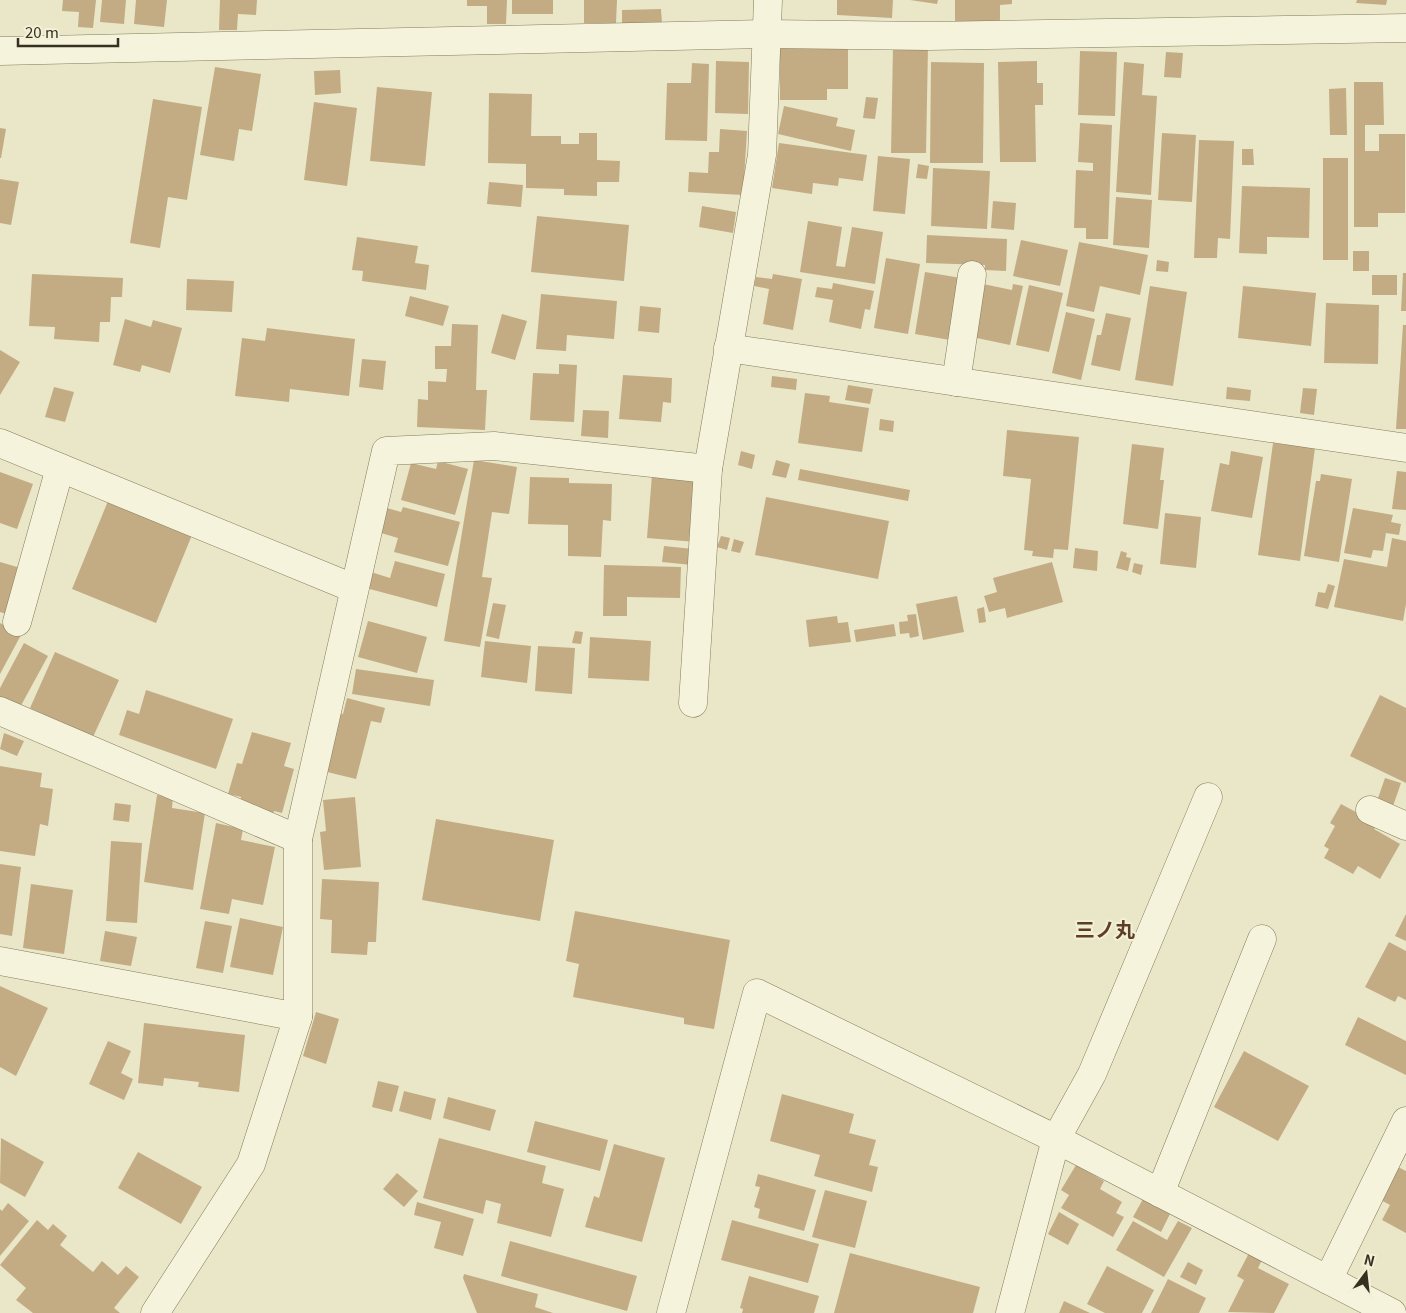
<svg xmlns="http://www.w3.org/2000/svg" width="1406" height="1313" font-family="Georgia,'Noto Sans JP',serif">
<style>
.building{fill:#c3ac83}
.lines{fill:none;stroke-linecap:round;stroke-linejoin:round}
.minor-casing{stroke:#847b5f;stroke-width:29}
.minor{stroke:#f5f3db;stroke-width:28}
.labels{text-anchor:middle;stroke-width:4;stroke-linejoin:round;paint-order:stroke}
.quarter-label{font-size:20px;font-weight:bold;fill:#5e3e25;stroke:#f2f0d7}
</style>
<rect width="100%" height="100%" fill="#eae7c8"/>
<!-- building -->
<g class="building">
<polygon points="63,0 96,0 93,28 78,27 79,12 62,11"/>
<polygon points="102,0 126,0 124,24 100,22"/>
<polygon points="136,0 167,0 164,27 134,24"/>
<polygon points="220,0 257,0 256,15 238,14 237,30 219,30"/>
<polygon points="467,0 507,0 506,24 487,24 487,6 467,6"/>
<rect x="512" y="0" width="41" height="14"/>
<polygon points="584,0 617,0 616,23 584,23"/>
<polygon points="837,0 893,0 892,18 837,15"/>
<polygon points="910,0 938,0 937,4"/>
<polygon points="955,0 1012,0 1012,4 1000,5 1000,25 955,24"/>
<polygon points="1357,0 1387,0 1386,5 1356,3"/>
<polygon points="661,9 662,24 622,25 622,10"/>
<polygon points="780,43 848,43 848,89 827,89 827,100 780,100"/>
<polygon points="893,47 928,47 926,153 891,153"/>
<polygon points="1080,51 1117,52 1115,116 1078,115"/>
<polygon points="1166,52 1183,53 1181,78 1164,77"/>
<polygon points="716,61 749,62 748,114 715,113"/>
<polygon points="1037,61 1037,83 1043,83 1043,105 1035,105 1036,162 1000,162 998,62"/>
<polygon points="931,62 984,63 983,163 930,163"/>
<polygon points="1124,62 1144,64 1142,95 1157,96 1151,195 1116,192"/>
<polygon points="692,63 709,64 707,141 665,140 667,83 691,83"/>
<polygon points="215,67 261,74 252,131 239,129 234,161 200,155"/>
<polygon points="340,70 341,93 315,95 314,71"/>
<polygon points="1354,82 1383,82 1384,125 1365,125 1365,151 1379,151 1379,134 1405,134 1405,213 1378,213 1378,227 1354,227"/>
<polygon points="377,87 432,92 425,166 370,161"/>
<polygon points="1346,88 1347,135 1330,135 1329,89"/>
<polygon points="489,93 532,94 531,136 561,136 561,144 579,144 579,133 597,133 597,160 620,161 619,182 597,182 597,196 564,195 564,189 526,188 526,164 488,163"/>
<polygon points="866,97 878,98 875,119 863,118"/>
<polygon points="153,99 202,107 187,200 168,197 160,248 130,243"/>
<polygon points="314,102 357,108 347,186 304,180"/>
<polygon points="784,106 838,118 836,126 855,130 851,151 778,134"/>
<polygon points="1080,123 1112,125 1108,239 1086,239 1086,228 1074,228 1076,170 1093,171 1093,163 1078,162"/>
<polygon points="0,128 6,129 1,158 0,158"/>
<polygon points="720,129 747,131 743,195 688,192 689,172 708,173 709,152 719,152"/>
<polygon points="1162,133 1196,135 1192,202 1158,200"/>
<polygon points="1199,140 1234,141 1230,239 1218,238 1217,258 1194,258"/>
<polygon points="779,143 867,155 863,181 839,178 838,186 813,183 812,194 772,188"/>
<polygon points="1242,149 1253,149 1254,165 1242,165"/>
<polygon points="878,156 910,159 905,214 873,211"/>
<rect x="1323" y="158" width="25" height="102"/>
<polygon points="918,164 929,166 927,179 916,178"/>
<polygon points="933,168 990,171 987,229 931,226"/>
<polygon points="0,179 19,182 11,225 0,223"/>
<polygon points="489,182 523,185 521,207 487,204"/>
<polygon points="1242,186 1310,188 1309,238 1267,237 1267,254 1239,253"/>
<polygon points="1116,197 1152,200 1149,248 1113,245"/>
<polygon points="993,201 1016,203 1014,230 991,228"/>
<polygon points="702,206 736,212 733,233 699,227"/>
<polygon points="537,216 629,225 624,281 531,272"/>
<polygon points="808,221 842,227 836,266 845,267 852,227 883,232 875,284 800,272"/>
<polygon points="927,235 1007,239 1006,271 985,270 985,265 926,263"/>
<polygon points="357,237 418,246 415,263 429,265 426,290 362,281 363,271 352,270"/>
<polygon points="1021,240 1068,250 1060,286 1013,276"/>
<polygon points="1079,242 1148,255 1140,295 1100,286 1094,312 1066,306"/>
<rect x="1353" y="251" width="16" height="20"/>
<polygon points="886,258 920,264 908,334 874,328"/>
<polygon points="1157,260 1169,262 1168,272 1156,271"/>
<polygon points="925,272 961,278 950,340 915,334"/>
<polygon points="1403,273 1406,273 1406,311 1401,311"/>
<polygon points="32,274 123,278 122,297 111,297 110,322 100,322 99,342 54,339 55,327 29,326"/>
<polygon points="773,274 802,279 793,330 763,324 769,289 754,286 756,277 772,279"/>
<rect x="1372" y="275" width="25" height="20"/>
<polygon points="187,279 234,281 232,312 186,310"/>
<polygon points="833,283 874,291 870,310 865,309 861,329 829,322 833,300 815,297 817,287 832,289"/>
<polygon points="983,284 1012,290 1013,284 1023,286 1010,345 972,337"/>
<polygon points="1029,285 1063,293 1049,352 1016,345"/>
<polygon points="1150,286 1187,292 1173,386 1135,380"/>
<polygon points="1243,286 1316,293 1311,346 1238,338"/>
<polygon points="541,294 617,301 614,339 567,335 566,351 536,349"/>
<polygon points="410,296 449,306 443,326 405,316"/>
<polygon points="1326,303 1379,305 1378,364 1324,363"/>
<polygon points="640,306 661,308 659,333 638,331"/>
<polygon points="1066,312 1095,319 1081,380 1052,373"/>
<polygon points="1106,313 1131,318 1120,371 1091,365 1097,335 1101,335"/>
<polygon points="502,314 527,321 515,360 491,353"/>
<polygon points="125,319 151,327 153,320 182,328 170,373 142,365 140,372 113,365"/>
<polygon points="452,324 478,325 476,390 487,390 485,430 417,427 418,399 428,400 428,381 446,382 447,369 435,369 435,346 451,346"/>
<polygon points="1403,325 1406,325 1406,429 1396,429"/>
<polygon points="267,328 355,339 349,396 290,389 289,402 235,396 242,338 265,341"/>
<polygon points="0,350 20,362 0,395"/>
<polygon points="362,359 386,361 383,390 359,387"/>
<polygon points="559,364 577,365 574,422 530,420 533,373 559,374"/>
<polygon points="623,375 672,378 671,403 663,402 661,422 619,419"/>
<polygon points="772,376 797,379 796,390 771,387"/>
<polygon points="848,385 873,389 870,404 845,400"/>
<polygon points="54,387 74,392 65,422 45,417"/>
<polygon points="1227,387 1251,390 1250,401 1226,399"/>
<polygon points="1303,388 1317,389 1314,415 1300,413"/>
<polygon points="805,393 830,396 829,402 869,408 862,452 798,443"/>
<polygon points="583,410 609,411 608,438 581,436"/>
<polygon points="880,419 894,421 893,432 879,430"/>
<polygon points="1007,430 1079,437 1068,550 1054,549 1053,558 1032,556 1033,551 1024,550 1031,479 1003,476"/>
<polygon points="1273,443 1315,448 1300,561 1258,555"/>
<polygon points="1132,444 1164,448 1160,480 1164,480 1158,529 1123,524"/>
<polygon points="741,451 755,455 752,469 738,465"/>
<polygon points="1231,451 1263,457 1252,518 1211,511 1220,463 1229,465"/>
<polygon points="474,460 517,467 509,514 492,512 482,577 492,578 480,647 444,641"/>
<polygon points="776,460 790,464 786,478 772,475"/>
<polygon points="438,461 468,469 455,515 401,500 411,463 436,469"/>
<polygon points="800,469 910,490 908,501 798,480"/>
<polygon points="1397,471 1406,472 1406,510 1392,509"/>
<polygon points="0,472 33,484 17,529 0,523"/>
<polygon points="1321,474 1352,479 1339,562 1304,556 1316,481 1320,481"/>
<polygon points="652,475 701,478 696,542 647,538"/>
<polygon points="530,477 569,478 569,483 612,484 611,521 603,520 601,557 568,556 568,525 528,524"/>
<polygon points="766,497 889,521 878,579 755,555"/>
<polygon points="108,501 192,535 156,623 72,589"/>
<polygon points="403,507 460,522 448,566 394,552 398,538 381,533 387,508 401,512"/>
<polygon points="1353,508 1393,515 1391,522 1401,524 1399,535 1386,533 1383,551 1373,550 1371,558 1344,553"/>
<polygon points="1165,513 1201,517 1196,568 1160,564"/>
<polygon points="721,536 730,538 727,550 717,547"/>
<polygon points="1392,538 1406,541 1406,604 1403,621 1334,607 1344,559 1387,567"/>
<polygon points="734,539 744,542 740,553 731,551"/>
<polygon points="664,546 693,549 692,565 662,562"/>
<polygon points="1075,548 1098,551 1097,571 1073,568"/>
<polygon points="1121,551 1127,553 1126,557 1131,558 1128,571 1116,568"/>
<polygon points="395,561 445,574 437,607 366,588 371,572 390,578"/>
<polygon points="0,562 24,569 10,615 0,612"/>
<polygon points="1052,562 1063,602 1007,618 1005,608 989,612 984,596 997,592 993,578"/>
<polygon points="1134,563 1143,565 1141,575 1132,572"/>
<polygon points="604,565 681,567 680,598 627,597 627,616 603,616"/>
<polygon points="1328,584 1335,586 1328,609 1315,606 1318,592 1325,593"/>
<polygon points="957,596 964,632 923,640 916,604"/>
<polygon points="493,603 506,605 499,639 486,636"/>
<polygon points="984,607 986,622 979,623 977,609"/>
<polygon points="916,614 919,636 910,638 909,633 900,634 899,622 908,621 907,615"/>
<polygon points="837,616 838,623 848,622 851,642 809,647 806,620"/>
<polygon points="368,621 427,637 417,673 358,657"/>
<polygon points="0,623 21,635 0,674"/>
<polygon points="894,624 896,636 856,642 854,630"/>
<polygon points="575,631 583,632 581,644 572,643"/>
<polygon points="590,637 651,641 649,681 588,678"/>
<polygon points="485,641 531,646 527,683 481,677"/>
<polygon points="24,643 48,656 18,711 0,701 0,688"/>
<polygon points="538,646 575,648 572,694 535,691"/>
<polygon points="55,652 119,680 93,737 30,708"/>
<polygon points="356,669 434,680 430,706 352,694"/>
<polygon points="146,690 233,719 216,769 119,735 127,710 139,714"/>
<polygon points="1380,695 1406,708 1406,783 1350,756"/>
<polygon points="347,698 385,708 381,723 371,721 356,779 323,771 338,713 343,714"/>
<polygon points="252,732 291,743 284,766 294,769 282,813 274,811 272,817 240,803 241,797 228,794 237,763 242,764"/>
<polygon points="4,733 24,741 17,756 0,749"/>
<polygon points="0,766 42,773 40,787 53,789 48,826 40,824 35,856 0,851"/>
<polygon points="1385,778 1401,783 1393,806 1377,801"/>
<polygon points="157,795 173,797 172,808 205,813 193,890 144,882"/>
<polygon points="355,797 361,867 324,870 320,832 326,831 323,800"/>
<polygon points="115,803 131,805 129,822 113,820"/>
<polygon points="1341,804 1378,824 1374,829 1400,844 1380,879 1358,866 1353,874 1324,858 1329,849 1324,846 1335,826 1330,823"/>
<polygon points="436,819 554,840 540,921 422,900"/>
<polygon points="216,823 243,829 241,840 275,847 263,905 232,899 229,914 200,909"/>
<polygon points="111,841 142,843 137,923 106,921"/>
<polygon points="0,864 21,867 12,936 0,934"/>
<polygon points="322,879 379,882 376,942 368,942 367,955 331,953 332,920 320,919"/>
<polygon points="31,884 73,890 64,954 23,948"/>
<polygon points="575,911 730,940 714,1029 684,1024 684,1018 573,997 579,964 566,961"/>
<polygon points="1406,914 1406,941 1395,936"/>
<polygon points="240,918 283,927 273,975 230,967"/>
<polygon points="205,921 232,926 223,973 196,968"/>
<polygon points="105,931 137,937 131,966 100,961"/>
<polygon points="1389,942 1406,951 1406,1000 1398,996 1395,1002 1365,987"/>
<polygon points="0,986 48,1008 16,1076 0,1067"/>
<polygon points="316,1012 339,1019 326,1064 303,1056"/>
<polygon points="1358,1017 1406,1041 1406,1075 1345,1045"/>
<polygon points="144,1023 245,1035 239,1092 198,1087 199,1082 164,1078 163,1086 138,1083"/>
<polygon points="108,1041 131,1051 121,1073 133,1079 124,1100 89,1084"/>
<polygon points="1244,1051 1309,1086 1278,1141 1214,1107"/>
<polygon points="378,1081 399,1086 392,1112 372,1107"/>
<polygon points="404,1091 436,1099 431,1120 399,1111"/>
<polygon points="782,1094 854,1114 849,1133 876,1140 869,1165 878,1167 872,1192 814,1176 820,1155 770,1141"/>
<polygon points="448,1097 496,1110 490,1131 443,1118"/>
<polygon points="535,1121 608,1140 600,1171 527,1152"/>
<polygon points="1,1138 44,1162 25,1197 0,1183"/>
<polygon points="439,1138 546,1166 542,1183 564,1189 551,1237 497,1223 501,1204 486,1200 483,1214 423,1198"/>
<polygon points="614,1144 665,1158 642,1242 585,1227 594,1196 599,1198"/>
<polygon points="138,1152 202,1187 181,1224 118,1188"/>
<polygon points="1076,1165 1104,1181 1100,1189 1122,1202 1116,1213 1124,1217 1113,1237 1061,1208 1069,1195 1061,1190"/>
<polygon points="1396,1166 1406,1171 1406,1233 1382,1220 1390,1205 1379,1199"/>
<polygon points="397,1173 418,1191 404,1207 383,1189"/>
<polygon points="758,1174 816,1190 804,1231 758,1218 760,1209 754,1207 760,1187 755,1186"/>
<polygon points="825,1190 867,1201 855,1248 812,1237"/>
<polygon points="1143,1199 1170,1214 1161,1232 1133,1217"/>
<polygon points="417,1202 474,1219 463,1256 434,1248 441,1222 414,1215"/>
<polygon points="8,1203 29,1221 0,1256 0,1209 2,1211"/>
<polygon points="1059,1212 1079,1224 1068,1245 1048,1234"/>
<polygon points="37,1220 48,1230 53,1224 67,1236 60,1245 93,1272 102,1261 118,1275 126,1266 139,1277 114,1308 120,1313 33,1313 16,1300 26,1288 0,1265"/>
<polygon points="732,1220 819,1244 808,1283 721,1260"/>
<polygon points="1133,1221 1167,1240 1178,1221 1192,1228 1164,1277 1116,1250"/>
<polygon points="510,1241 637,1276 627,1311 501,1276"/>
<polygon points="850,1253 980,1287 973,1313 834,1313"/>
<polygon points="1249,1253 1262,1260 1258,1268 1289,1284 1274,1313 1228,1312 1244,1280 1237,1276"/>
<polygon points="1188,1262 1203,1270 1196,1285 1180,1277"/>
<polygon points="1107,1266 1154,1290 1142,1313 1105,1313 1087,1304"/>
<polygon points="464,1274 538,1294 535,1307 553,1313 477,1313 463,1278"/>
<polygon points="749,1276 819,1296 814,1313 742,1313 743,1309 740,1308"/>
<polygon points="1168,1279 1206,1298 1199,1313 1151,1313"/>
<polygon points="1064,1301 1090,1313 1059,1313"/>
</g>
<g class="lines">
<defs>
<g id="minor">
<polyline points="0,51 767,34 929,36 1406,28"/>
<polyline points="728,348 1406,448"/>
<polyline points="956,382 972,275"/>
<polyline points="0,443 353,588"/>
<polyline points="17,622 60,468"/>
<polyline points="693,703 708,469 762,155 768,0"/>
<polyline points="0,711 298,839"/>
<polyline points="1370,810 1406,826"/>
<polyline points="0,961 298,1017"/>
<polyline points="1160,1193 1262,939"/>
<polyline points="1328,1280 1406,1121"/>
<polyline points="155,1313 251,1164 298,1017 298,839 386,451 494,446 708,469"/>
<polyline points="671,1313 757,993 1056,1139 1392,1313"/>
<polyline points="1010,1313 1056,1139 1092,1074 1208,797"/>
</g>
</defs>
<!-- minor casing -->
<use href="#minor" class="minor-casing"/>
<!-- minor -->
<use href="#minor" class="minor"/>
</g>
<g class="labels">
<!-- quarter labels -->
<g class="quarter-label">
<text x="1105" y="937">三ノ丸</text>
</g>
</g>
<!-- north arrow -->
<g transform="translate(1366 1273) rotate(15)" stroke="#f2f0d7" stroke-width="4" paint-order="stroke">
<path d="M0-4L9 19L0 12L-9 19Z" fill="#363021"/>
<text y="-8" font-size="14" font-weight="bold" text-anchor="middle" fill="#363021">N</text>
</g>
<!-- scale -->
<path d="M18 38v8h100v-8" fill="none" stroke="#363021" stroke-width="2.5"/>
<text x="25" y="38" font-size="15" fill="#363021" stroke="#f2f0d7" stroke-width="4" paint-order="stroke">20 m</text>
</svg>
